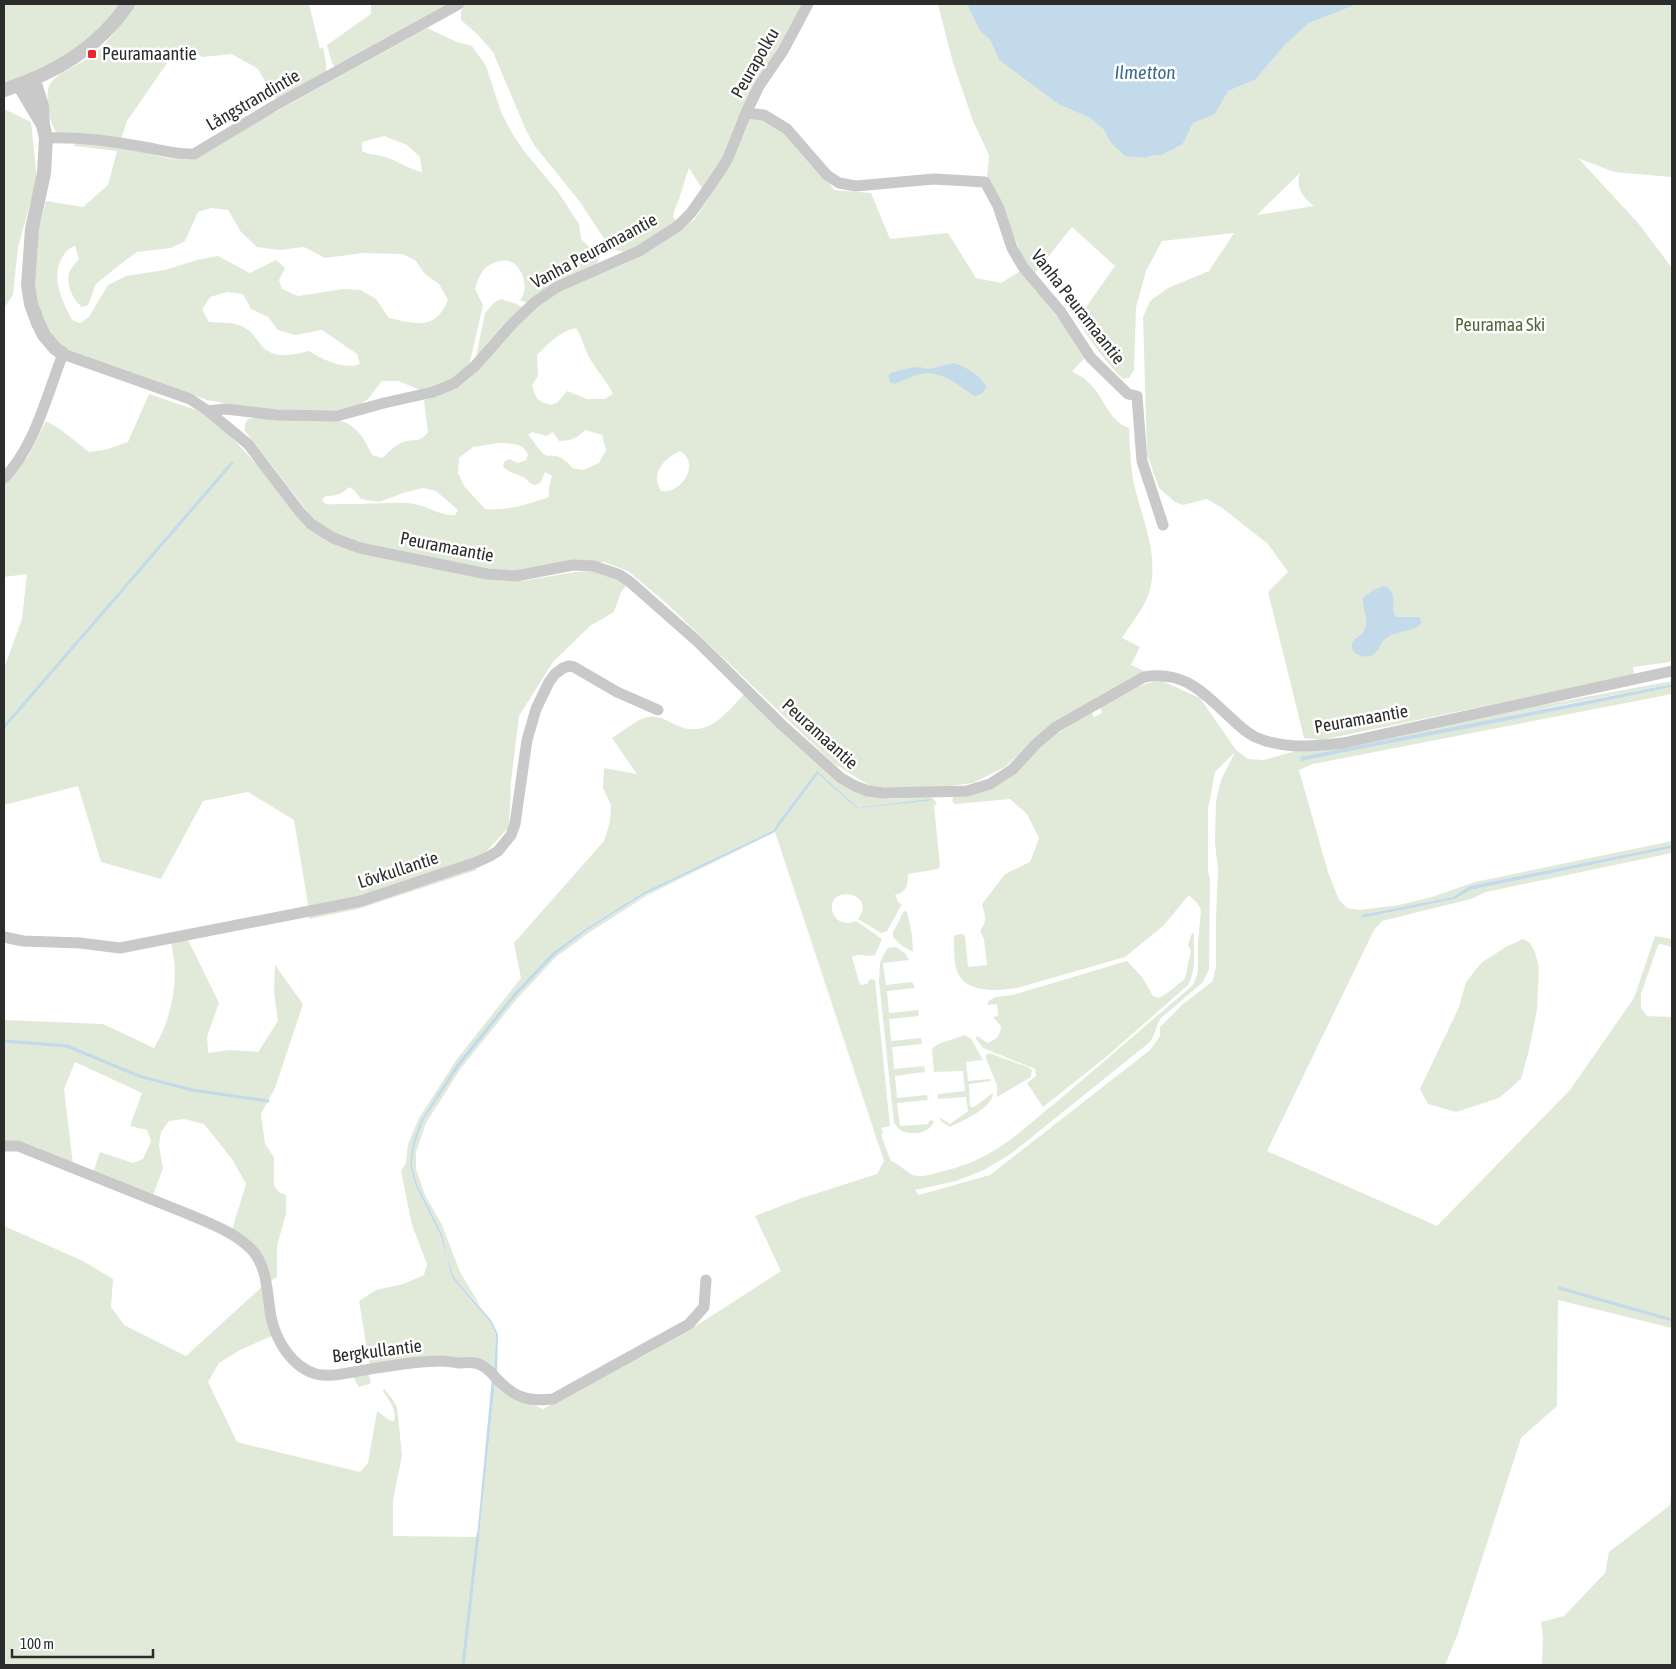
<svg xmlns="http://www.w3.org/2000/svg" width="1676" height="1669" font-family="'Asap Condensed',sans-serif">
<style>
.green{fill:#e1ead8;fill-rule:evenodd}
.water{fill:#c3daeb}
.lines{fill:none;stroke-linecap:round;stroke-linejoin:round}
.stream{stroke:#c3daeb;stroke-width:3}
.minor{stroke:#c9c9c9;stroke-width:11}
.tertiary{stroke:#c9c9c9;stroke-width:14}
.poi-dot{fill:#ea262f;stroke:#fff;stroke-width:2}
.labels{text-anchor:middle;stroke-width:5;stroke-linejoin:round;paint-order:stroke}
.poi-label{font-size:18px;fill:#2c2c2c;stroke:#fff;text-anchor:start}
.street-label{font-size:18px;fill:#2c2c2c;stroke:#fff}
.park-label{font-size:18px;fill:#4d6838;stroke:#fff}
.water-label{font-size:19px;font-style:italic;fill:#386b8f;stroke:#fff}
</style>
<rect width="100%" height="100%" fill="#fff"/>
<!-- green -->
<g class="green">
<path d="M4,4H122C113,13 105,25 96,33C71,56 37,76 4,82Z"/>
<path d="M135,4H309L320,49L323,47L326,63V72L278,103L258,69L248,63L231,54L203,57L179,46L127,121L120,142L58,134C50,128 45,96 49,86C55,73 81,64 93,55C110,41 122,21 135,4Z"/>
<polygon points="371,4 455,4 335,67 332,63 327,45 371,14"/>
<path d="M466,4H804L724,158L703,190L689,168C685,178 683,188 679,199C677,205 674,210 673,217L679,223L628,253L615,250L605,240L580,202L534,145L525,128L493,52L478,35L461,20V11Z"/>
<path d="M938,4H967L980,31L990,40L999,60L1058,104L1090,118L1103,129L1111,143L1138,157L1145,158L1153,155H1162L1183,144L1193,123L1215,113L1228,91L1255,80L1284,46L1309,23L1358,4H1672V177L1614,172L1578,158L1638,223L1672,268V658L1670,662L1633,667L1634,675L1321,740L1304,738L1268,592L1288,572L1268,544L1221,507L1207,499L1183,505L1175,502L1159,488L1147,454L1143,317L1150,301L1168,288L1209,271L1234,233L1162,241L1146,271L1136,307L1134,370L1129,378L1123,379C1105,362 1091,341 1077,320L1115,266L1072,227L1035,273L1024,261L1007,219L987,178L989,155L973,121L953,63ZM1300,173C1295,188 1303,197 1314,206L1257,215Z"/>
<path d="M427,28L457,42L472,46L486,66L501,112L512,133L524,151L558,192L579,224L581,239L599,257L598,262L593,267L530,304L520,300C529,290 524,268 511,262C507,259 500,261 496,262C482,267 479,276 475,289L483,305L469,366L452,380L423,391L398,381H382L368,399L358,406L339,410L299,411L251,408L207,400L69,351C19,308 32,258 46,201L83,207L108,185L117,151L74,146L76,141L130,148L166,158L189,160L208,152L261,120ZM384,136L407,145L420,157L422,172C409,169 398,161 385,157C376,154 372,156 362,151V142ZM211,208L228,210L241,232L257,247L279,250L304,247L325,258L363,253L402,254L415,260L425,274L439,284L448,300C435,331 416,324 389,318L376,299L361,290L344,289L298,296L282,289L279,280L285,268L276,260L250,273L218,256L197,260L165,270L126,276L108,285L89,317L80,323L72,320C62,301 50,276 63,256C67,250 69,248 75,246L79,259C76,263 70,269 69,273C66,285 73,300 82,307L88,305L96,284L123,262L137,252L171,248L185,241L198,212ZM227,292L243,294L251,309L268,317L278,330L295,335L322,330L357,354L360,364C344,370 323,360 309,351C293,355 273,360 261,345C255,337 251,330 241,326C233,322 219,323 209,322L202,309L210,297Z"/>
<polygon points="4,109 31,122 37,179 18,247 13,295 4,308"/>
<path d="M761,118L788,135L823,173L834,190L871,193L890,239L948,233L976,278L1001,283L1022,270L1087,356L1072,371C1077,375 1084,377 1088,382C1104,396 1108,421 1129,428C1130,448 1130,468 1135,488C1143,521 1157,551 1151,585C1148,604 1132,622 1122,638L1140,647L1131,665L1144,671L1049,727L1005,767L973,783L916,790L870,786L833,763L666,603L628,571L604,562H573L512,572L495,571L366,545L334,534L314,520L245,431V424L248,419L260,417L338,420C357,425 364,438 372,455L382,458C389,452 397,443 406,441C418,439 420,442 428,432L424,401L429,396L446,392L461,386L475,373L507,336L532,310L558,291L621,265L651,250L695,219L729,165L747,119ZM576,328C582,337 584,347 589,357C596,370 607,381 613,394L605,399H587L567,391L558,402L551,405C537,401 536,399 532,385L538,376L537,355C548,344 560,331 576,328ZM585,430L602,435L606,450L599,463L583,470L572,468C566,460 558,454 547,456C537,450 536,443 528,435L532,432L547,436L553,432L559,441C569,441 579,438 585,430ZM499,443C512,444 523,442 528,455L526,460L518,463L509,459L504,462L503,466C509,474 516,473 525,478C529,481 529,484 535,485L541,482L545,472L552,476L549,486V497C528,504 508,511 485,509L464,486L458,473L459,458L473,447ZM680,451C682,453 685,454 686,456C697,471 677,495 661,491C650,474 664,458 680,451ZM349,487L354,490L361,499L379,502L406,492L423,488L436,491L458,510L455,515C440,516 428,506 414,504C391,501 370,505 347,504C339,503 333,506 324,503L322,499L326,496C336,496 342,494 349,487Z"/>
<polygon points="501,299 517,304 523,308 476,357 485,313 494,303"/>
<polygon points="149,394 196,410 220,425 264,472 307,526 357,552 465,575 494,580 522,581 575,572 595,571 628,584 621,592 614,612 590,626 553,662 519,716 511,782 509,827 484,854 362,898 309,910 294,820 248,792 203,801 161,879 101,862 78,786 4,805 4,668 22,619 27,574 4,577 4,480 28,457 46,421 60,429 89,452 105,450 128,442"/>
<path d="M1162,681L1200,698L1236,750L1248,759L1264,760L1300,750L1672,681V684L1556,706L1301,761L1672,687V694L1313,764L1299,770L1328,872L1339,900L1347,908L1360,910L1399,905L1432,897L1475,882L1672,841V845L1469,886L1453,897L1362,915L1363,918L1455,899L1471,890L1672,848V853L1486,892L1471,899L1382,921L1374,930L1267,1151L1437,1226L1570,1090L1634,998L1655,936L1672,939V947L1660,944L1658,945L1641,994V1008L1647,1016L1672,1017V1328L1558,1300L1557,1406L1521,1438L1457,1636L1445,1665H4V1226L83,1261L113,1279L111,1307L124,1325L186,1356L264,1285L274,1335L240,1350L219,1363L208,1382L237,1442L360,1472L368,1463L377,1411L389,1420L394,1421C397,1410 389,1400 383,1391L384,1389L391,1397L397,1407L402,1455L393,1500V1536L479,1537L495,1382L503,1392L543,1409L699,1324L781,1271L755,1216L802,1198L877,1174L884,1161L775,832L646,896L587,934L556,957L516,1000L461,1068L426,1123L416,1152V1169L425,1195L442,1225L460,1272L481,1307L454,1277L447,1257L443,1236L417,1184L412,1164L415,1144L423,1121L459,1067L516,996L555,955L586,931L645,895L775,832L818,774L856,808L929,799L856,807L817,772L776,825L774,830L644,892L585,929L553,952L514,993L456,1065L421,1120L410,1164L415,1185L441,1237L452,1278L489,1321L496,1334L494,1370L476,1361L370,1367L359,1301L376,1290L403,1284L424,1275L427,1264L412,1225L401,1171L406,1163L408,1144L419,1118L457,1059L521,978L514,943L604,841L610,822L611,805L603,788L604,768L637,774L612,738C620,733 640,717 649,717C661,715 670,723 681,727C710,737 728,711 745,693L823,767L879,797L890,799L930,797L934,799L937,804L934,806L940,866L938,869L908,874C908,885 907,892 895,895L899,903L902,904L887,931L881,933L858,919C879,891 823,884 833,913C837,923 847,925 856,921L882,939L875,955C867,958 860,952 852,957L859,982L861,985L867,984L870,979L875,980L890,1126L881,1128L883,1132L881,1135L891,1161C901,1164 907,1175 917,1176C926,1177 935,1173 944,1171C977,1164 1003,1147 1030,1124C1040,1116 1048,1108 1059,1100L1193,985L1198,972V942L1201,910L1198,904L1189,895L1163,926L1125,957L1017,988C998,991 962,994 956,968C954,959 954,947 954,937L955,935L962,934L965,936L968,967L987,965L984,939L980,931C988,920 985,916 982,904L1005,874L1030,862L1039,838L1027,814L1010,799L955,804L952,801L953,797L1005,778L1056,734L1091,712L1094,717L1102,713L1100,707C1121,695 1137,683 1162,681ZM1235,752L1221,780L1216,801L1215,843L1218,870L1216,919V966L1213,981L1183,1004L1160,1027V1036L1150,1050L990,1175L919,1195L915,1190L956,1181L984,1170L1012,1153L1150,1042C1155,1035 1156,1027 1160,1019L1203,982L1209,969L1210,878L1208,872V809L1215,772Z"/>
<polygon points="474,866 477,870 358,909 309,919 309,915"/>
<polygon points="904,911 907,912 912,935 913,952 902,946 893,937 893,932"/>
<path d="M1192,933L1194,934C1193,952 1197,969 1188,985L1106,1057L1043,1107L1027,1083L1036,1076L1035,1069L983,1048L976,1039L977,1036L988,1043C997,1039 1000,1036 1001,1026L993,1017L998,1016L997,1004L988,1005V1001L996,997L1013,995L1127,961L1142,977L1153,996L1159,998C1169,992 1176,986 1185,979L1191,950L1188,945Z"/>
<polygon points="1523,939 1530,943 1535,952 1539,968 1537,1010 1529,1050 1521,1079 1499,1098 1456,1112 1428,1104 1420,1089 1459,1007 1466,982 1482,962 1506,947"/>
<path d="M188,940L219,1003L207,1037L208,1053L229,1050L258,1052L278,1021L274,992L275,965L303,1004L275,1088L261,1114L265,1144L274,1157V1186L279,1192L286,1195V1214L277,1246V1277L271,1281L231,1233L246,1184L232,1159L204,1124L184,1119L169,1121L161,1132L159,1146L163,1168L152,1198L93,1173L100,1152L133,1163L143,1159L151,1141L147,1130L130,1126L142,1093L75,1062L64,1089L73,1164L33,1146L4,1143V1020L103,1024L154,1048C172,1019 180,977 171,943Z"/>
<path d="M896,947L906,954L909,960L883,963L886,985L912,982L915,988L887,991L889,1013L918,1010L919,1016L889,1019L891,1041L921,1038L922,1044L892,1047L894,1069L924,1066L925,1072L895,1076L897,1098L927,1095L928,1100L897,1103L900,1126L928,1124L930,1120L934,1121C930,1134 912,1135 901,1131L894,1123L879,981L880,963L885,952L888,948Z"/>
<path d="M965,1035L971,1039L983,1060L966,1062L968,1081L990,1079L991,1081L969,1084L970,1107H974L993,1093C993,1108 962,1121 950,1127L942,1122L939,1117L950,1124L968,1111L966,1097L938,1099V1094L965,1091L963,1071L934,1072L932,1049L938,1044Z"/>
<polygon points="989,1053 1028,1067 1032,1070 1031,1077 997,1097 997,1085 986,1059 986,1055"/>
<polygon points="367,1371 371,1382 369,1384 359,1387 353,1377"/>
<polygon points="1672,1496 1672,1665 1542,1665 1543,1638 1541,1622 1564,1616 1605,1573 1609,1552 1669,1506"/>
</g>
<!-- water -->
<g class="water">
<polygon points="967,4 1358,4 1309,23 1284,46 1255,80 1228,91 1215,114 1193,123 1183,144 1162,155 1153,155 1145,158 1125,156 1111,143 1103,129 1090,118 1058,104 999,60 990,40 980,31"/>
<path d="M954,363C967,367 979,375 986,386C985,393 980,395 974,396C958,385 941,370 920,374C911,376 903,381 894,384L890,382L888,376L891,373L908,368L919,367L929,369Z"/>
<path d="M1384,586C1398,591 1391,605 1395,617H1420L1421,624C1411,633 1395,630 1385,639C1380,643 1380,650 1374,654C1365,660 1349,655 1352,643C1354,637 1364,637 1366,625C1368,616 1362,607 1363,598L1373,590Z"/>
<path d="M1672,684V687C1549,713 1425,736 1301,761L1300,757Z"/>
<polygon points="817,771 857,807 930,799 929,801 856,808 818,774 775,832 644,895 586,931 555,955 516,996 459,1067 423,1121 415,1144 412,1164 417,1184 443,1236 447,1257 454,1277 491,1320 498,1334 497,1373 494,1370 496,1334 489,1321 452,1278 441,1237 415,1185 410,1164 413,1142 421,1120 456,1065 514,993 553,952 585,929 644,892 774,830 776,825"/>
<polygon points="1672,845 1672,848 1471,890 1455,899 1363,918 1361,915 1453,897 1469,886"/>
<polygon points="492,1378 495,1382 479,1537 477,1537"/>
</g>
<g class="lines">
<!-- stream -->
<g class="stream">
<polyline points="4,727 232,463"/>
<polyline points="4,1041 67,1046 139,1076 192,1090 268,1101"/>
<polyline points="1559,1288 1672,1320"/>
<polyline points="463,1665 478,1534"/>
</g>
<!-- minor -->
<g class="minor">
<polyline points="746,113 759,86 783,51 808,4"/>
<path d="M46,138C79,137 112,141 144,147C161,150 176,155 194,154L274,106L459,4"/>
<polyline points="208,411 225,409 277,415 337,416 384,403 433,392 455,383 475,366 513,323 535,302 557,287 639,251 678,226 691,213 721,170 728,158 746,113 764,115 787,129 827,175 839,183 856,186 934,179 985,182 998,206 1012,248 1023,267 1061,312 1091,358 1128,394 1137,396 1142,461 1163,525"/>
<path d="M4,478C35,447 47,394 63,354L190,399L208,411L248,444L300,512L311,524L333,538L360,548L487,574L516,576L573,565L594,566L620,575L630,582L697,641L781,724L841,778L855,786L868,791L884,793L967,791L990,784L1013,769L1036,744L1056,727L1144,677C1185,670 1203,693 1231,718C1238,725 1246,732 1255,737C1285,750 1312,746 1343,743L1672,671"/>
<polyline points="4,937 23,941 80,943 120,948 361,901 477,862 490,856 498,851 511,835 515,824 527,740 536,709 549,682 555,674 563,668 569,666 574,667 617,692 658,710"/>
<path d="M4,1146H18L188,1214C209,1223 234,1232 251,1249C268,1266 267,1295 271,1317C276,1341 292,1367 316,1374C331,1378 350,1372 365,1370C390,1366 416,1361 441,1361C447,1361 453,1362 459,1363C464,1363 470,1362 475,1363C483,1364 491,1372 496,1378C514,1397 527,1402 553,1399L689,1324L704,1307L706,1280"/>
</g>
<!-- tertiary -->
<g class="tertiary">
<polyline points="34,80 42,106 43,125 46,138 44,173 32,229 28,285 31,304 38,323 44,335 55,348 63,354"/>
<polyline points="19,85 43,125"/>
<path d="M4,90C55,73 97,49 128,4"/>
</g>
</g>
<!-- markers -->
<rect class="poi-dot" x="87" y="49" width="10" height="10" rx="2.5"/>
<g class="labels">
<!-- poi labels -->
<g class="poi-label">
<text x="102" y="60">Peuramaantie</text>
</g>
<!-- street labels -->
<g class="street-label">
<text transform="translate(755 63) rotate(-60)" y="6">Peurapolku</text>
<text transform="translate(253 100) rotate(-30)" y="6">Långstrandintie</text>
<text transform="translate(594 251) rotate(-28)" y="6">Vanha Peuramaantie</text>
<text transform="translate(1078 307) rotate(52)" y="6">Vanha Peuramaantie</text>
<text transform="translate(447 547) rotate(11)" y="6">Peuramaantie</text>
<text transform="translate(1361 719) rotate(-10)" y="6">Peuramaantie</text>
<text transform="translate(820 734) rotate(42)" y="6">Peuramaantie</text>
<text transform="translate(398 870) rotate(-18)" y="6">Lövkullantie</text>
<text transform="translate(377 1351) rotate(-7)" y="6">Bergkullantie</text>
</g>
<!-- park labels -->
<g class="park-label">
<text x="1500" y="331">Peuramaa Ski</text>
</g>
<!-- water labels -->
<g class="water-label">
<text x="1145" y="79">Ilmetton</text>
</g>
</g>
<!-- border -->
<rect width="1676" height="1669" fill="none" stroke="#2c2c2c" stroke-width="10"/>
<!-- scale -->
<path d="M12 1649v8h141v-8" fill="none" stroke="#2c2c2c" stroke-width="2.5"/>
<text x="20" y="1649" font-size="15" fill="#2c2c2c" stroke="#ffffff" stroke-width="4" paint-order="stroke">100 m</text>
</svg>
